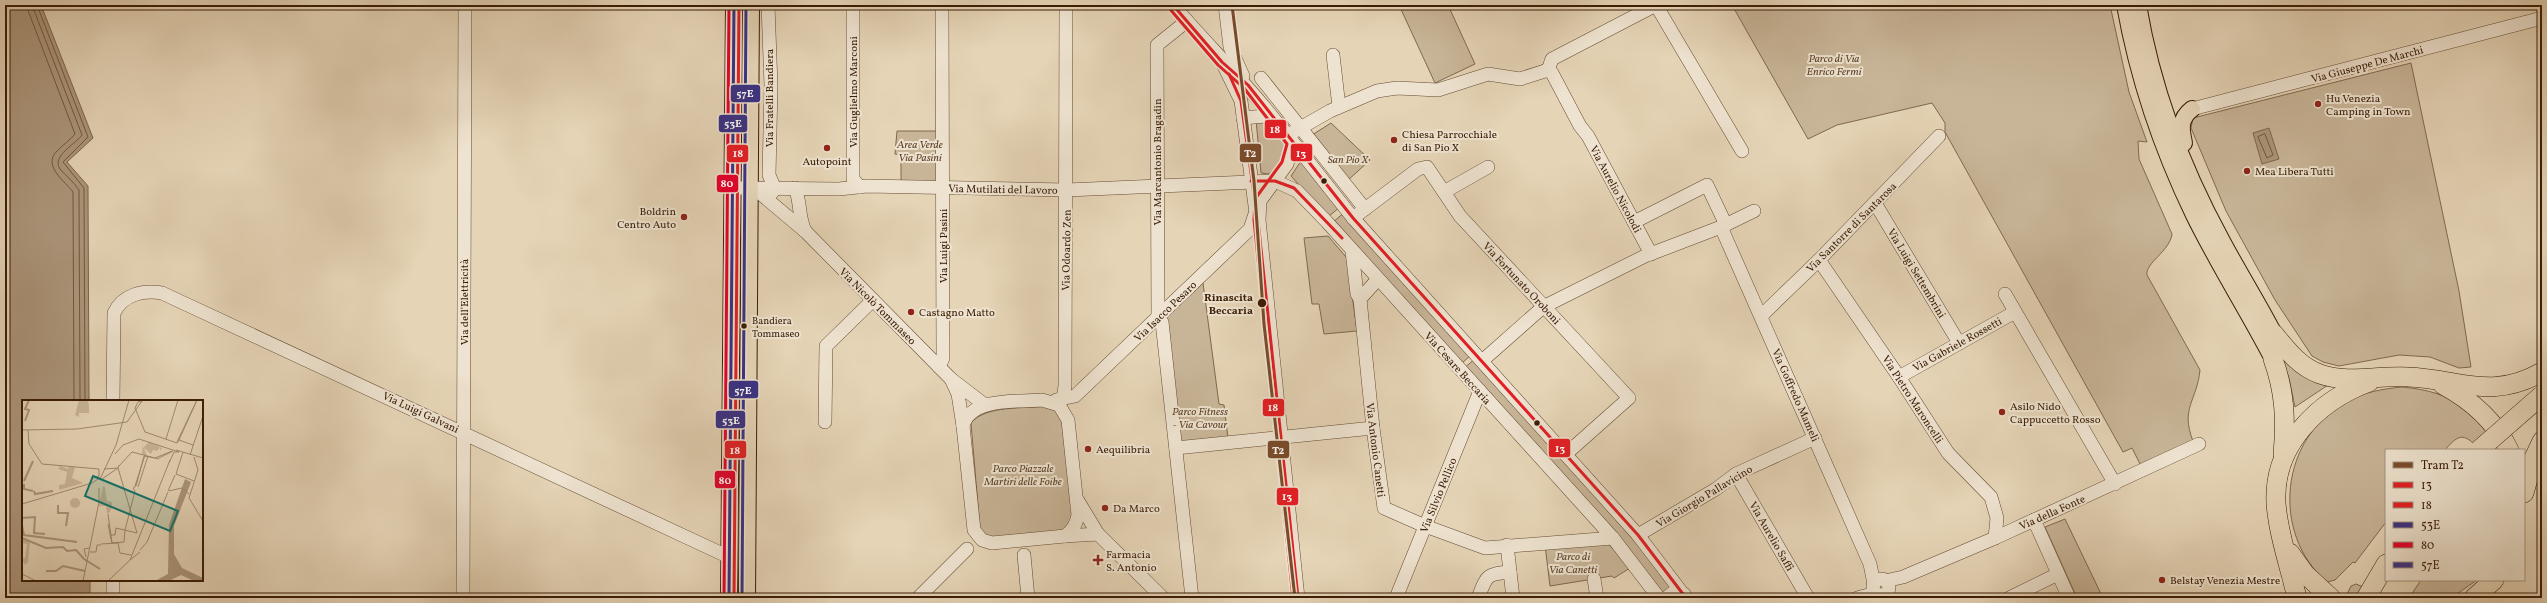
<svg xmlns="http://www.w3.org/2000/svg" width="2547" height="603" font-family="Vollkorn,serif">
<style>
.green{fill:#c8b598;stroke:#81684f}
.water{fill:#ab957a;stroke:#7e654c}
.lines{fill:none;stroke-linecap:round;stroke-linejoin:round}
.shore{stroke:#725840;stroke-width:1}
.minor-casing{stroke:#654a32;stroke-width:14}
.major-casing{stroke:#3a1c06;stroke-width:18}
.highway-casing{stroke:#3a1c06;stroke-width:20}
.minor{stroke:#eee3d0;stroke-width:13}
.major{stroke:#e5d4b6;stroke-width:16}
.highway{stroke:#e5d4b6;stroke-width:19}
.highway-bridge-casing{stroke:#3a1c06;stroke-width:20;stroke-linecap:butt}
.highway-bridge{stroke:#e5d4b6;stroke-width:19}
.bus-1-casing{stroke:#eee3d0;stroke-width:6}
.bus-2-casing{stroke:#eee3d0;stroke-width:6}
.bus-3-casing{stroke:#eee3d0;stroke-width:6}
.bus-4-casing{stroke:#eee3d0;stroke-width:6}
.bus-5-casing{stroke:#eee3d0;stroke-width:6}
.bus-1{stroke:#e31e24;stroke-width:3}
.bus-2{stroke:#e31e24;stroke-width:3}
.bus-3{stroke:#393185;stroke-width:3}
.bus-4{stroke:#e4002b;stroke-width:3}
.bus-5{stroke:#393185;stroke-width:3}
.tram-1-casing{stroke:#eee3d0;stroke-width:6}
.tram-1{stroke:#7a4b2a;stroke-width:3}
.poi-dot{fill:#8f2418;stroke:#eee3d0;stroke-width:1.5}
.bus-dot{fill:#3a1c06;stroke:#eee3d0;stroke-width:1.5}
.labels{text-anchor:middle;stroke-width:4;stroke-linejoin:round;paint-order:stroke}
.bus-label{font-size:10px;fill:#3a1c06;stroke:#eee3d0;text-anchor:start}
.park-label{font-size:11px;font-style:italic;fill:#5e422a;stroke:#eee3d0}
.street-label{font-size:11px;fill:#3a1c06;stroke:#eee3d0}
.poi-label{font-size:11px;fill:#3a1c06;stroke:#eee3d0;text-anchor:start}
.stop-label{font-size:11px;font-weight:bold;fill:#3a1c06;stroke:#eee3d0;text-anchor:end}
.inset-river{fill:none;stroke:#ab957a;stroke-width:2}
.inset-road{fill:none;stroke:#a18a70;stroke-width:1}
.view{fill:#0f766e;fill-opacity:0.15;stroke:#0f766e;stroke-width:2}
.inset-edge{fill:none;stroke:#3a1c06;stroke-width:2}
.line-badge{stroke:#eee3d0;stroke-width:1.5}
.badge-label{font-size:11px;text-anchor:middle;font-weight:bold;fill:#fff}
</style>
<rect width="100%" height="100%" fill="#e5d4b6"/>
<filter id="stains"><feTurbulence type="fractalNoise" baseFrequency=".005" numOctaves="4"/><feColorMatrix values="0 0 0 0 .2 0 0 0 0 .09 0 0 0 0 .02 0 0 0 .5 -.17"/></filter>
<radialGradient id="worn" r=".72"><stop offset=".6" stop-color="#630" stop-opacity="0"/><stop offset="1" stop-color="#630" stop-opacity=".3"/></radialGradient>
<!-- green -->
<g class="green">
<polygon points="1399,5 1448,5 1475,64 1435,83"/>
<path d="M1732,5H2110L2129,92L2147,142L2138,141L2139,159L2172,234C2170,251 2145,263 2147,275L2200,370C2197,401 2180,408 2193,441L2141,466L2132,448L2123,452L1945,132V123L1932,103L1837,125L1808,139Z"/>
<polygon points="2411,63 2459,291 2471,367 2459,368 2430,357 2399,355 2339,366 2323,362 2312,356 2275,300 2226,211 2191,128 2193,118"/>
<path d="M1256,120L1269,121C1280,134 1292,145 1280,163C1277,167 1274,172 1269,174L1261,173Z"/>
<polygon points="1331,123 1370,160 1346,182 1312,135"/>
<polygon points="897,131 939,131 938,184 901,183 901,155 895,154"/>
<polygon points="1301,161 1340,207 1328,217 1291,176"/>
<polygon points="1345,212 1472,354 1460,365 1333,222"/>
<polygon points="1328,236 1347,258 1357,331 1324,334 1319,304 1312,304 1304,238"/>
<polygon points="1203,283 1219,404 1224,405 1228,438 1179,444 1165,318"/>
<polygon points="2280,353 2331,383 2295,407 2289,378"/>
<polygon points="1476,358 1631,534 1673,590 1664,597 1463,369"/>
<path d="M2402,387C2456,392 2471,410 2501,450H2480C2465,434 2460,432 2445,450H2386V522L2355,563L2353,562L2335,580L2327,582C2270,534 2280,436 2347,402C2364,392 2382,389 2402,387Z"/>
<path d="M1046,406L1061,412L1073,523L1059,532L994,539L984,535L980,529L971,423C986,405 1023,409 1046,406Z"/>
<polygon points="2065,519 2103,598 2077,598 2045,527"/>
<polygon points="1605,540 1630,568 1614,578 1612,576 1550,586 1545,545"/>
<polygon points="2421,580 2477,580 2451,598 2409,598"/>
<polygon points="2356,584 2390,598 2346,596 2351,586"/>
</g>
<!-- water -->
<g class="water">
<polygon points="5,5 41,5 93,138 67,162 88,186 89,401 23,401 23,580 90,580 90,598 5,598"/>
<polygon points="2269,128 2279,159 2262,164 2253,133"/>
</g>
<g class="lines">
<!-- shore -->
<g class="shore">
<path d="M26,5L75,134C70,140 63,145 57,151C42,166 65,181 73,192L74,401"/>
<path d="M32,5L82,135C76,144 51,156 60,169C66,176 74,182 79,190L80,401"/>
<polyline points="37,5 88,137 63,162 84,188 85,401"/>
<polygon points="2265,134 2273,155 2267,158 2258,137"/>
</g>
<defs>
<g id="minor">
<polyline points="768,5 771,86 769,175 775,189 771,194"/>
<polyline points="853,5 853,179 860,187"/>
<path d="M1173,5C1207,44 1243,80 1275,120"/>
<polyline points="1225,5 1230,47 1243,76"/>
<polyline points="1656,5 1742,151"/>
<polyline points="1333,55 1339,107"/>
<polyline points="1222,62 1241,101 1256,213"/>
<polyline points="1548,70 1552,59 1656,5"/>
<polyline points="1261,78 1365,209"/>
<polyline points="2192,109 2542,18"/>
<polyline points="1243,118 1265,116 1278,123 1353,218 1638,535 1686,598"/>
<polyline points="1288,135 1330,111 1377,91 1397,88 1438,90 1488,74 1520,79 1548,70 1552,73 1580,126 1588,136 1651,254"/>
<polyline points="1293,143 1287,164 1260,201 1259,220 1298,598"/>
<polyline points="740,188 839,189 867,186 1067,190 1275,181 1297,191 1327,222 1613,538 1659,598"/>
<path d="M795,188C801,202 798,216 805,231"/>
<polyline points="755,189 806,232 951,379"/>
<polyline points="1444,192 1488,167"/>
<polyline points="1875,203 1959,343"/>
<polyline points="1353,218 1418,169 1427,167 1460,216 1629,398 1566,454"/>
<polyline points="1634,222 1707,185 1726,225"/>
<polyline points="1721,227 1870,564 1874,584"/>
<polyline points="1352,251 1357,294 1360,299 1378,279"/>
<polyline points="1819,260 1899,377 1948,453 1991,497 1997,518 1995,538"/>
<polyline points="2005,294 2115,484"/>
<polyline points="1360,299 1373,428 1384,508 1425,526 1485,548 1613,538"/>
<polyline points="1761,316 1819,260 1939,136"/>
<polyline points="1158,318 1157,45 1187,21"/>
<polyline points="1158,318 1162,322 1192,598"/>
<polyline points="1482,361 1543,307 1645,256 1721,227 1754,211"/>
<polyline points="939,367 943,358 942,5"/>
<polyline points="1899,377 2015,312"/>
<polyline points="1063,399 1065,386 1066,5"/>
<path d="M1042,400L1059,405L1068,420L1078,515C1076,525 1073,530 1065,536L992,543L982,540L974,530L963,426C970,397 1018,402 1042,400Z"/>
<polyline points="1056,400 1075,396 1250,229 1255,214"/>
<path d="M113,401L114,313C123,294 143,290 162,293L729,557"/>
<polyline points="825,422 826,346 873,300"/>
<polyline points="963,426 958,394 951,379 985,405"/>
<polyline points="1176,448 1373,428"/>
<polyline points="1736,474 1808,598"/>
<polyline points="2034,520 2069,598"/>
<polyline points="1098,534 1163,598"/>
<polyline points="1638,535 1716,489 1736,474 1815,438"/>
<polyline points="1065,536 1098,534 1078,501"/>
<polyline points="1507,545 1513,598"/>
<polyline points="1024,555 1028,598"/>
<polyline points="1594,579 1597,598"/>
<circle cx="1881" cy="587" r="8"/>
<polyline points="113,580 113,598"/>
<polyline points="1885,581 1903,577 1995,538 2199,444"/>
<polyline points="463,598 465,5"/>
<polyline points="918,598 967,549"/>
<polyline points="1396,598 1480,391"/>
<path d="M1478,598C1487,575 1486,574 1510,572"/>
<polyline points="1666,598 1675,591 1684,594"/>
<polyline points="1857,598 1876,593"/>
<polyline points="2009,598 2058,574"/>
</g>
<g id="major">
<path d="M2125,5C2138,78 2162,149 2194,215C2218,264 2248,311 2273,359"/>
<path d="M2138,5C2152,88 2182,168 2222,241C2239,273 2258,303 2274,334"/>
<path d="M2184,143C2181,129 2179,119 2192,109"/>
<polyline points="729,598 734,5"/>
<polyline points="747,598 751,5"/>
</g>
<g id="highway">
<path d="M2274,334C2287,350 2300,367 2320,374C2349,384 2378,375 2408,377C2460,379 2490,401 2542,372"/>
<path d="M2273,359C2285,392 2286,420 2283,455"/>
<path d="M2443,385C2471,400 2495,421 2509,450"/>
<polyline points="2524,493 2534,458 2542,441"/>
<polyline points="2290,553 2305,574 2331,598"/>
<path d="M2297,598C2290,568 2278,533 2276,503C2273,445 2318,401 2369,382"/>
<polyline points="2366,598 2386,564"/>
<polyline points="2474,598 2494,580"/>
</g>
</defs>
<!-- minor casing -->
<use href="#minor" class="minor-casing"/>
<!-- major casing -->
<use href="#major" class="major-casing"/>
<!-- highway casing -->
<use href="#highway" class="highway-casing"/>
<!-- minor -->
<use href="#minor" class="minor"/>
<!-- major -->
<use href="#major" class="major"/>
<!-- highway -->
<use href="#highway" class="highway"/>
<defs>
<polyline id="highway-bridge" points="2479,450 2542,395"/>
</defs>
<!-- highway-bridge casing -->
<use href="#highway-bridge" class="highway-bridge-casing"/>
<!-- highway-bridge -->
<use href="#highway-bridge" class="highway-bridge"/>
<defs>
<g id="bus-1">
<polyline points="1173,5 1222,62 1248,85 1353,218 1638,535 1686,598"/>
<polyline points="1229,74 1241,101 1259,230 1298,598"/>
<polyline points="1251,181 1275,181 1294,188 1342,238"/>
</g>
<g id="bus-2">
<polyline points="1169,8 1218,65 1244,88 1287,144 1282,162 1255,199 1254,220 1293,598"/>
<polyline points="734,598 739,5"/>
</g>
<polyline id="bus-3" points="729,598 734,5"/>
<polyline id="bus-4" points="724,598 729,5"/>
<polyline id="bus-5" points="742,598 746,5"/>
</defs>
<!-- bus-1 casing -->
<use href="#bus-1" class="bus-1-casing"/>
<!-- bus-2 casing -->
<use href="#bus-2" class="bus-2-casing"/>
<!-- bus-3 casing -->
<use href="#bus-3" class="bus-3-casing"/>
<!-- bus-4 casing -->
<use href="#bus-4" class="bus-4-casing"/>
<!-- bus-5 casing -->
<use href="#bus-5" class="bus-5-casing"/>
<!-- bus-1 -->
<use href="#bus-1" class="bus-1"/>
<!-- bus-2 -->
<use href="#bus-2" class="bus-2"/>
<!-- bus-3 -->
<use href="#bus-3" class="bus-3"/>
<!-- bus-4 -->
<use href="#bus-4" class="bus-4"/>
<!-- bus-5 -->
<use href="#bus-5" class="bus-5"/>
<defs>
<polyline id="tram-1" points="1232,5 1254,181 1264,324 1295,598"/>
</defs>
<!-- tram-1 casing -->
<use href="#tram-1" class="tram-1-casing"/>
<!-- tram-1 -->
<use href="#tram-1" class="tram-1"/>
</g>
<!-- markers -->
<g class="poi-dot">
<circle cx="2318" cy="104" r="4"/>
<circle cx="1394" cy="140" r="4"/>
<circle cx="827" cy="148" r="4"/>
<circle cx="2247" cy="171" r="4"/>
<circle cx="684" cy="217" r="4"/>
<circle cx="911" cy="312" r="4"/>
<circle cx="2002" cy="412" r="4"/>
<circle cx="1088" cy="449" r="4"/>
<circle cx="1105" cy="508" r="4"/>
<path d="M1096 554h4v4h4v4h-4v4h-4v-4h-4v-4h4z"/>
<circle cx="2162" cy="580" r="4"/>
</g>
<g class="bus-dot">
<circle cx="1324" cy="181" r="3.5"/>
<circle cx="1262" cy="303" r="5"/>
<circle cx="744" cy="326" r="3.5"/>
<circle cx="1537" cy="423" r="3.5"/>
</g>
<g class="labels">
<!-- bus labels -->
<g class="bus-label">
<text x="752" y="324">Bandiera<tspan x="752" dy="13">Tommaseo</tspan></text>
</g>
<!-- park labels -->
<g class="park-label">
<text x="1834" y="62">Parco di Via<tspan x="1834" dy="13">Enrico Fermi</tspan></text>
<text x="920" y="148">Area Verde<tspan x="920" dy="13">Via Pasini</tspan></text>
<text x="1348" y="163">San Pio X</text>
<text x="1200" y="415">Parco Fitness<tspan x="1200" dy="13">- Via Cavour</tspan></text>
<text x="1023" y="472">Parco Piazzale<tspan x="1023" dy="13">Martiri delle Foibe</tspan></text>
<text x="1573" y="560">Parco di<tspan x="1573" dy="13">Via Canetti</tspan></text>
</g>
<!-- street labels -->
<g class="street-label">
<text transform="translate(2367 64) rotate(-15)" y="4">Via Giuseppe De Marchi</text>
<text transform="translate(853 92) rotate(-90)" y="4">Via Guglielmo Marconi</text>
<text transform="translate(769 98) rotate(-90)" y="4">Via Fratelli Bandiera</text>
<text transform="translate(1157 162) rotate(-90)" y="4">Via Marcantonio Bragadin</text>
<text transform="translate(1003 189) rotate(1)" y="4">Via Mutilati del Lavoro</text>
<text transform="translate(1616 189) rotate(62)" y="4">Via Aurelio Nicolodi</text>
<text transform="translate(1851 227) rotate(-45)" y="4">Via Santorre di Santarosa</text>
<text transform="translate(943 246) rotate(-90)" y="4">Via Luigi Pasini</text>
<text transform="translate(1066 250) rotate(-89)" y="4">Via Odoardo Zen</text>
<text transform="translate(1917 273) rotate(59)" y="4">Via Luigi Settembrini</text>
<text transform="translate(1522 283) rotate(47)" y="4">Via Fortunato Oroboni</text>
<text transform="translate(464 302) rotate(-90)" y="4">Via dell'Elettricità</text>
<text transform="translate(878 306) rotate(45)" y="4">Via Nicolò Tommaseo</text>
<text transform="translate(1165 311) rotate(-44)" y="4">Via Isacco Pesaro</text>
<text transform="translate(1957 344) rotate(-29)" y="4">Via Gabriele Rossetti</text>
<text transform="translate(1458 368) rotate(48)" y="4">Via Cesare Beccaria</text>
<text transform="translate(1796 395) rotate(66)" y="4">Via Goffredo Mameli</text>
<text transform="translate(1913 399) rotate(57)" y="4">Via Pietro Maroncelli</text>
<text transform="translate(421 412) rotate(25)" y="4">Via Luigi Galvani</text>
<text transform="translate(1376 450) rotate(83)" y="4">Via Antonio Canetti</text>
<text transform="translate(1438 495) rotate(-68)" y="4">Via Silvio Pellico</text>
<text transform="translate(1704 496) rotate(-31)" y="4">Via Giorgio Pallavicino</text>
<text transform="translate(2052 512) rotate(-24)" y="4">Via della Fonte</text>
<text transform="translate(1772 536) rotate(60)" y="4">Via Aurelio Saffi</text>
</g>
<!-- poi labels -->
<g class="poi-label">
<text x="2326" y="102">Hu Venezia<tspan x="2326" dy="13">Camping in Town</tspan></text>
<text x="1402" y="138">Chiesa Parrocchiale<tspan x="1402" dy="13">di San Pio X</tspan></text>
<text x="827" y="165" text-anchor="middle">Autopoint</text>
<text x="2255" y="175">Mea Libera Tutti</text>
<text x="676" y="215" text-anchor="end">Boldrin<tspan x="676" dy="13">Centro Auto</tspan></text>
<text x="919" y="316">Castagno Matto</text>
<text x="2010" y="410">Asilo Nido<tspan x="2010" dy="13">Cappuccetto Rosso</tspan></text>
<text x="1096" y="453">Aequilibria</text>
<text x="1113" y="512">Da Marco</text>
<text x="1106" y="558">Farmacia<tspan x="1106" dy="13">S. Antonio</tspan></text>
<text x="2170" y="584">Belstay Venezia Mestre</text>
</g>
<!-- stop labels -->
<g class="stop-label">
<text x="1253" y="301">Rinascita<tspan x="1253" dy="13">Beccaria</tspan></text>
</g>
</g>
<!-- overview -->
<g transform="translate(22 400)">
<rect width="181" height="181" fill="#e5d4b6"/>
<path d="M57,0L66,1L67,5V13H57V17L53,15ZM121,40V48L127,42L140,48L138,51V47L135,51L131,50L129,54L122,48L125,56L120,54ZM38,66L46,69L47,67H53L50,78L61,83L37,90V85L43,84L45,72L36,69ZM81,86L83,87L85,101L90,102V108L87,113H85L84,106H77ZM48 103a5 5 0 1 1 10 0a5 5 0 1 1-10 0ZM0,139L8,142L6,162L3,165L0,159L3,158L5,144L0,143Z" fill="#c8b598"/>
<path d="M163,79L169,82L152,126V154L160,168L181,178V181H172L159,175L147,181H133L146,174L147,125Z" fill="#ab957a"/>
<path class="inset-river" d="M3,21L7,10L3,9L7,0M2,81L11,61M2,84V89L11,91M12,91L13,94L31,91M36,105V113H46L44,126M0,118L13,117L12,133L23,134M0,126L2,135L55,142M0,138L24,148L41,147L45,151L54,150L62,159L78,169M24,171H34L41,166L63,171"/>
<path class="inset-road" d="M113,8L123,32L155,43L158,39M113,8L116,2L123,0M105,22L120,1M0,30L55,29L105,22M6,30L7,44L20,64M144,39L156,0M157,40L175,0M157,40L171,45M155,42L175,0M154,50L181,58M110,52L137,59M93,54L101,45L117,39L157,52M168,55L181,16M172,57L176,70L167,98L181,121M137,58L151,51M147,63L152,52H157M20,64L77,69M97,66L110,52M96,68L115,133M82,69L96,68L97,65M154,74L161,52M154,74L172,81M72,78L77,76V69M80,79L96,68M113,86L123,55M116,87L126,56M146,91L153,75M147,91L160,88L167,94M0,104L70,83L79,77L94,45L107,0M86,114L90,143M86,124L90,143L102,142L103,130L113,91L111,88L114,86L122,56L133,58L150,51M89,135H93L94,128L115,133M79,144L96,143L98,153L109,155M118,150L125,142L146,92M68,152H74L75,145H79M64,157L62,149L67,148M108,160L118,152M0,174L14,181M61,181L77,102V88M86,181L108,160L148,60"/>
<path class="view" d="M71,76L156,111L148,131L63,96Z"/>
<rect width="181" height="181" class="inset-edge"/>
</g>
<g class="line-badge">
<rect x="730" y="84" width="31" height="19" rx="4" fill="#393185"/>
<rect x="718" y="114" width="30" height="19" rx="4" fill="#393185"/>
<rect x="1264" y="119" width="23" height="20" rx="4" fill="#e31e24"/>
<rect x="1290" y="143" width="23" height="19" rx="4" fill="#e31e24"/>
<rect x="1239" y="143" width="23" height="20" rx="4" fill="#7a4b2a"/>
<rect x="726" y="144" width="23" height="19" rx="4" fill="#e31e24"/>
<rect x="716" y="174" width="23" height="19" rx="4" fill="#e4002b"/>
<rect x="728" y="380" width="31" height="19" rx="4" fill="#393185"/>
<rect x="1262" y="398" width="23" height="19" rx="4" fill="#e31e24"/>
<rect x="715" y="410" width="31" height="19" rx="4" fill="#393185"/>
<rect x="1548" y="438" width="23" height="20" rx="4" fill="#e31e24"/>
<rect x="724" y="440" width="23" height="19" rx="4" fill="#e31e24"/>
<rect x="1267" y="440" width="23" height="19" rx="4" fill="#7a4b2a"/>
<rect x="714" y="470" width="22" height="19" rx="4" fill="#e4002b"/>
<rect x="1276" y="487" width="23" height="19" rx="4" fill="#e31e24"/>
</g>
<g class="badge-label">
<text x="745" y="97">57E</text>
<text x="733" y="127">53E</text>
<text x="1275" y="133">18</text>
<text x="1301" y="157">13</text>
<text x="1250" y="157">T2</text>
<text x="738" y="157">18</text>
<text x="727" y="187">80</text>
<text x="743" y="394">57E</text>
<text x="1273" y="411">18</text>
<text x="731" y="424">53E</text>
<text x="1560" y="452">13</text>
<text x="735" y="454">18</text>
<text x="1278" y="454">T2</text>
<text x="725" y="484">80</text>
<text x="1287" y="500">13</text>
</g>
<!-- margin -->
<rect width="2547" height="603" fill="none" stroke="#e5d4b6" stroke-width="20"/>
<rect x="6" y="6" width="2535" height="591" fill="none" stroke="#3a1c06" stroke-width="2"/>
<rect x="10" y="10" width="2527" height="583" fill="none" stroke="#3a1c06"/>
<!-- legend -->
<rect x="2385" y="449" width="140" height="132" fill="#eee3d0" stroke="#a6937f"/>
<rect x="2393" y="462" width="20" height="6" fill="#7a4b2a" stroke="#a6937f"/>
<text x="2421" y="469" font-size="12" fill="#3a1c06">Tram T2</text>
<rect x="2393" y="482" width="20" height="6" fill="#e31e24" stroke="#a6937f"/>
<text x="2421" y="489" font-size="12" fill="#3a1c06">13</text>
<rect x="2393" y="502" width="20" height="6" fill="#e31e24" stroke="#a6937f"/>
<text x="2421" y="509" font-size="12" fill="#3a1c06">18</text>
<rect x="2393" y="522" width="20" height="6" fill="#393185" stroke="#a6937f"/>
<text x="2421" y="529" font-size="12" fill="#3a1c06">53E</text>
<rect x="2393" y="542" width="20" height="6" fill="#e4002b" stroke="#a6937f"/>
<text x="2421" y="549" font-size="12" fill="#3a1c06">80</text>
<rect x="2393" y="562" width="20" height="6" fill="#393185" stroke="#a6937f"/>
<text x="2421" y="569" font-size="12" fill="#3a1c06">57E</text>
<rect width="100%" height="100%" filter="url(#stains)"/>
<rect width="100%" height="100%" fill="url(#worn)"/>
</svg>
